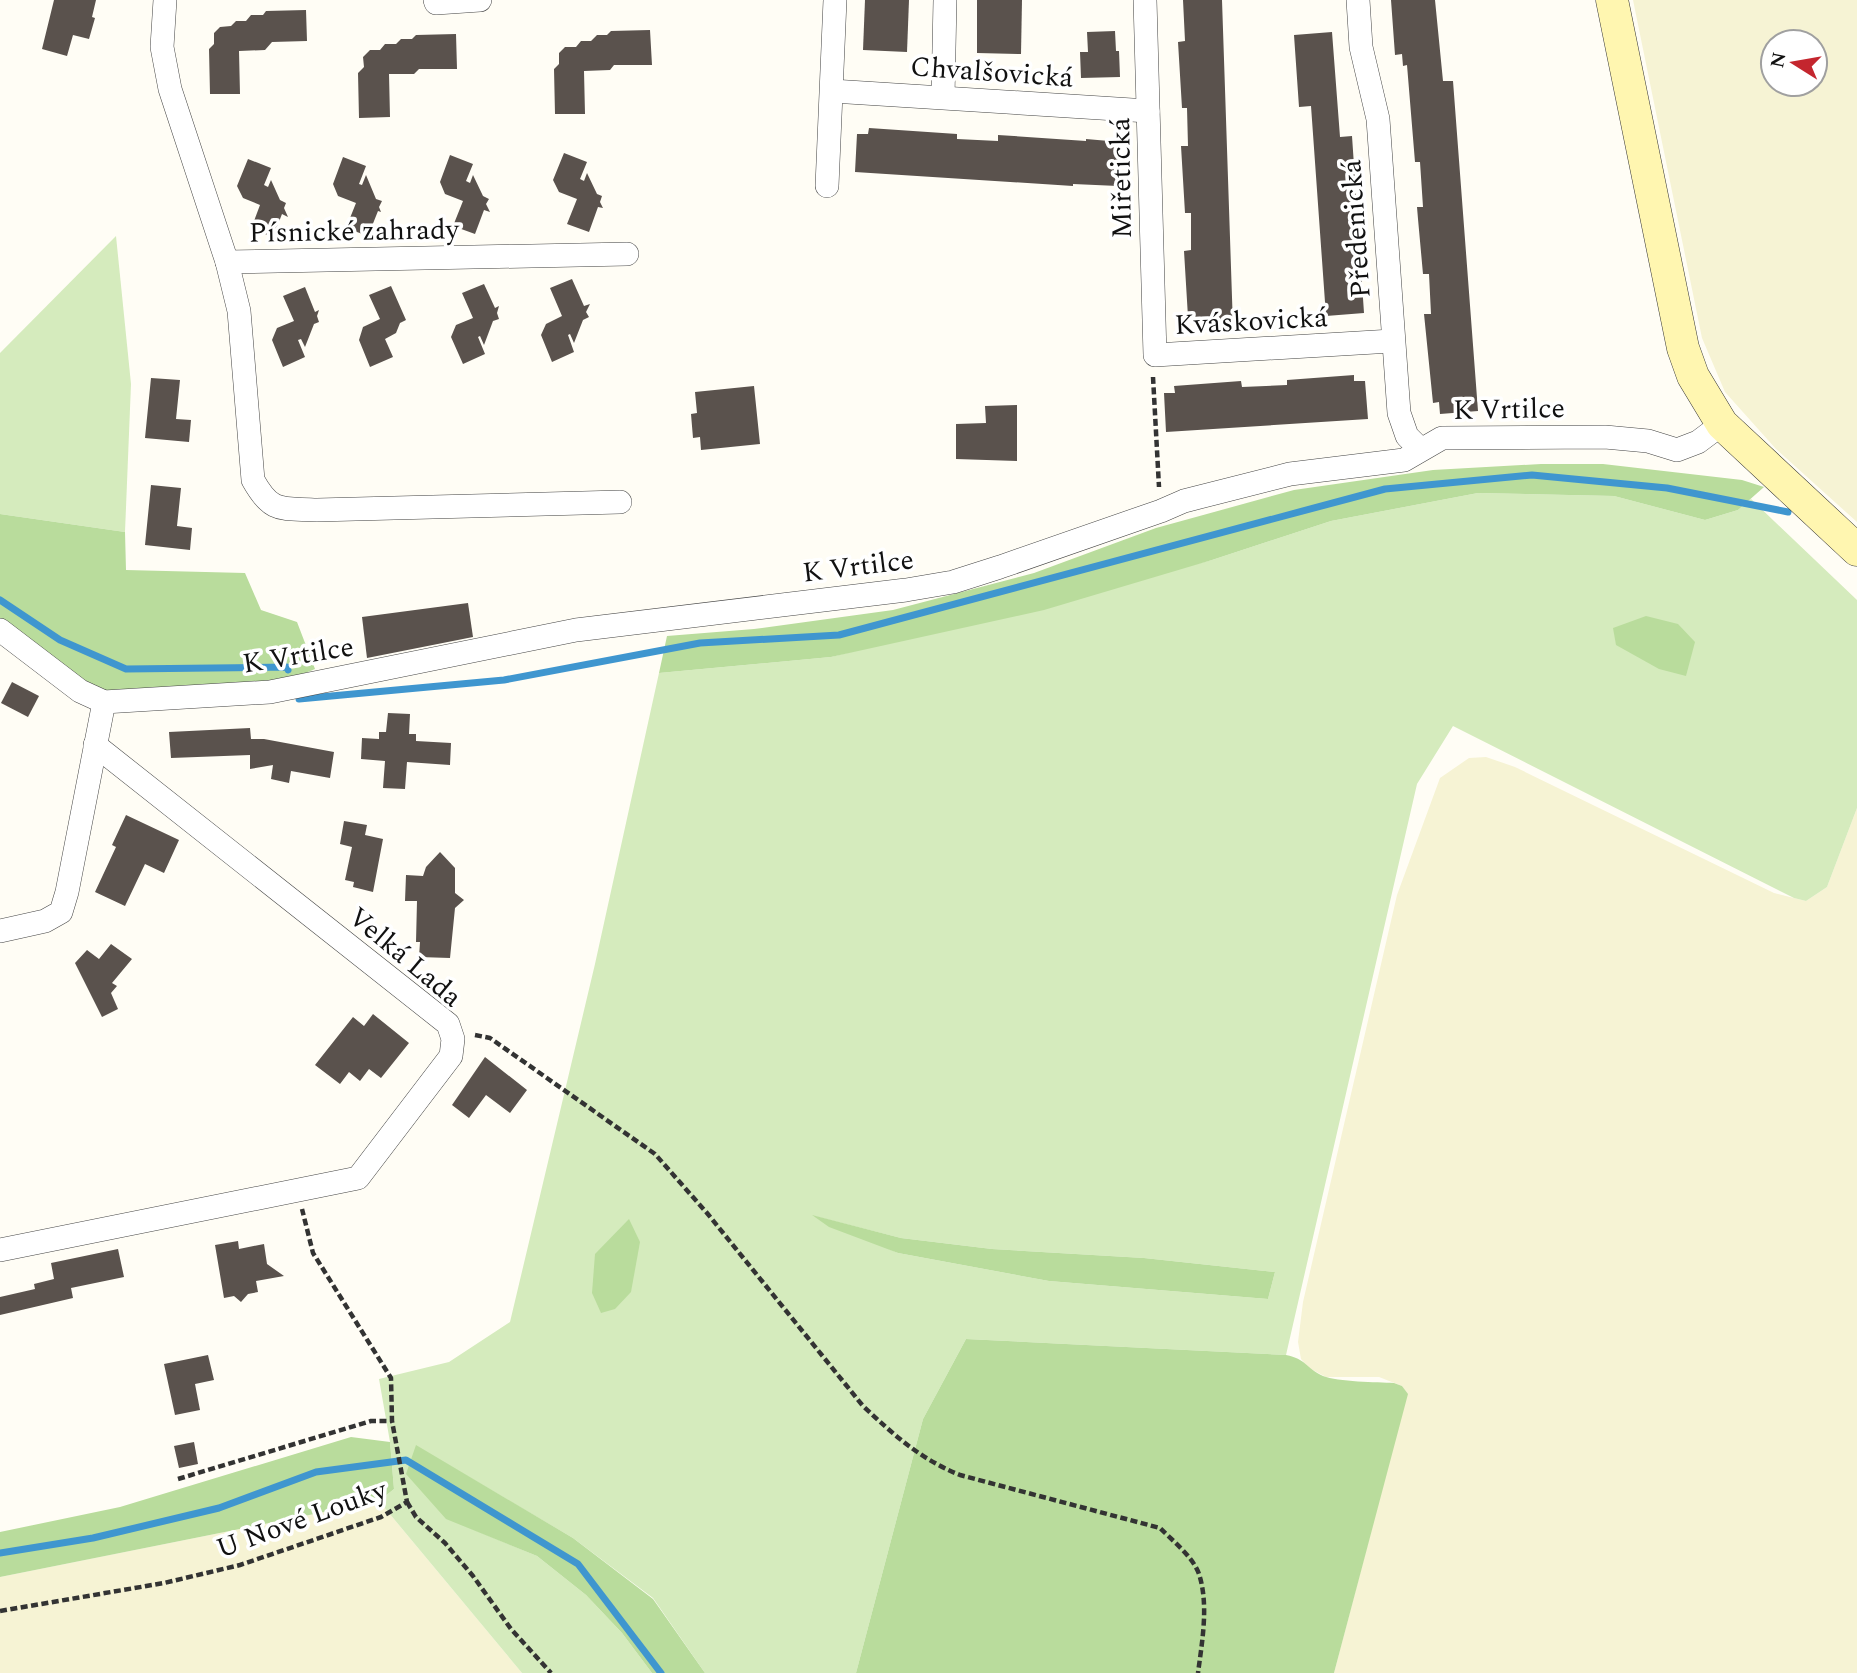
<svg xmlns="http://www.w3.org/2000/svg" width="1857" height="1673" font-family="Spectral,serif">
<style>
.farmland{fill:#f6f3d4;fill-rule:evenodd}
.green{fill:#d5ebbd;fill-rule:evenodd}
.forest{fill:#b9dc9c}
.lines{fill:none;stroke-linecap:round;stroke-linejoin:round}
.stream{stroke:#3f96cf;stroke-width:7}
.building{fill:#5a524d}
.street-casing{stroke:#444;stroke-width:24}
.secondary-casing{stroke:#333;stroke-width:33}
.path{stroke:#333;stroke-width:4.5;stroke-dasharray:7 3.5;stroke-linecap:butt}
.street{stroke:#fff;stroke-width:23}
.secondary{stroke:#fff6b0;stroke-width:32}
.labels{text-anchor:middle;stroke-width:7;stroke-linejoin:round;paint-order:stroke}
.street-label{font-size:28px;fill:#111;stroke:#fff}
</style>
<rect width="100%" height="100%" fill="#fffdf5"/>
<!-- farmland -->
<g class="farmland">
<path d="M1633,0H1857V522L1776,449L1725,392L1702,338ZM1815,42V84H1773V42Z"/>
<polygon points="1486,757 1515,767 1774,893 1806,901 1827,887 1857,808 1857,1673 1334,1673 1407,1394 1402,1386 1379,1377 1326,1377 1309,1368 1301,1359 1298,1342 1303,1302 1397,895 1440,778 1469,758"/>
<polygon points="379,1501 522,1673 0,1673 0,1577"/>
</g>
<!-- green -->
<g class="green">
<polygon points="116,236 131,384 125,532 0,514 0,353"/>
<path d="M1478,493L1614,496L1705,520L1738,510L1751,499L1857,600V808L1827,887L1806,901L1794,898L1453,726L1417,784L1286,1355L966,1339L923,1419L856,1673H705L653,1598L573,1538L416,1446L446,1518L537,1556L586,1595L622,1633L652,1673H522L379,1501L394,1489L390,1442L379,1379L449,1362L510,1322L595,964L659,673L831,657L1212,560L1331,521ZM814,1216L901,1238L992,1249L1144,1258L1275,1272L1268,1299L1049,1281L898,1253Z"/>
</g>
<!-- forest -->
<g class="forest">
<polygon points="1541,464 1603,464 1742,480 1764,487 1738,510 1705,520 1614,496 1478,493 1331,521 1212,560 1044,610 831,657 659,673 667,636 754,629 893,610 1034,573 1156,528 1294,490 1433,470"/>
<polygon points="0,514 125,532 126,570 245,573 261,610 297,622 315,669 277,685 99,691 0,620"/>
<polygon points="1646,616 1678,624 1695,642 1686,676 1659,669 1616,645 1613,628"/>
<polygon points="812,1215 901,1238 992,1249 1144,1258 1275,1272 1268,1299 1049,1281 898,1253 829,1227"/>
<polygon points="629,1219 640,1242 631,1292 615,1309 601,1313 592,1293 595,1254"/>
<path d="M966,1339L1286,1355C1306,1359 1306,1368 1323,1376C1338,1382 1377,1382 1394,1383L1402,1386L1408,1394L1334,1673H856L923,1419Z"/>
<polygon points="351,1437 390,1442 394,1489 379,1501 0,1577 0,1532 120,1507"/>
<polygon points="416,1445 573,1538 653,1599 705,1673 652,1673 622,1633 586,1595 537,1556 446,1519 406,1474"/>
</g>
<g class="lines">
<!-- stream -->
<g class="stream">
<polyline points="0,600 60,640 126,669 287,667 288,670"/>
<polyline points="299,699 504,680 700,643 839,635 1385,489 1532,475 1667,488 1788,512"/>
<polyline points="0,1553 93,1538 219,1508 316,1472 406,1460 578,1564 661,1673"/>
</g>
</g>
<!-- building -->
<g class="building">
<polygon points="54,0 96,0 92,17 95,18 89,39 73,35 67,56 42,49"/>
<polygon points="865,0 909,0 907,52 863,50"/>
<polygon points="977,0 1022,0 1021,54 977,53"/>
<polygon points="1183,0 1222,0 1233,327 1195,329 1195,317 1188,317 1184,251 1191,250 1191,213 1185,213 1181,146 1188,146 1187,108 1182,108 1178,42 1185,41"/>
<polygon points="1391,0 1435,0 1443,81 1453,81 1478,411 1440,414 1439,402 1433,403 1424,314 1431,314 1429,274 1423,274 1418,219 1417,207 1423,207 1420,162 1415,162 1407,65 1403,66 1402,54 1395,55"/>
<polygon points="306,10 307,41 272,42 265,50 239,51 240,94 210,94 209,49 214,44 214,33 220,27 231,26 236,21 246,21 251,15 263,15 266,11"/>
<polygon points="650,30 652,65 614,65 610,70 584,71 585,114 555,114 554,69 559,64 559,53 565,47 576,47 581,41 591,41 597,35 607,35 611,31"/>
<polygon points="1115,31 1116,51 1119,51 1120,77 1081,78 1080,52 1088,52 1087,32"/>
<polygon points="1332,32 1340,137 1352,136 1364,313 1326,316 1311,106 1299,107 1294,35"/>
<polygon points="456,34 457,69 419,69 414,74 389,74 390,117 359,118 358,73 364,67 363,57 370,50 380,50 385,44 396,44 401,39 412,39 416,35"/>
<polygon points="869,128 957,134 957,139 998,141 998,135 1086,141 1086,139 1109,141 1109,147 1120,148 1118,186 1073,184 1073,186 855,172 857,134 868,134"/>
<polygon points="564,153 587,162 580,179 584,181 587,173 597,194 602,196 600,202 603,208 598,207 589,232 567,224 577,199 559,192 553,180"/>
<polygon points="450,155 473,164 466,181 470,183 473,175 483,196 489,199 486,204 490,212 484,210 475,234 453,226 463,201 445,194 440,182"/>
<polygon points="343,157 366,166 359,184 362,185 366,175 376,199 382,201 379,207 381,212 378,211 368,236 346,228 356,203 338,196 333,184"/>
<polygon points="248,159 271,168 264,185 268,187 271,180 280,200 286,203 284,208 288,217 282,214 273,237 251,229 260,205 243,198 237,186"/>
<polygon points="572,279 584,306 590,304 586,312 589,317 583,320 574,343 570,334 568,335 574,352 552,362 541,335 546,324 562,316 550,288"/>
<polygon points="484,284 495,308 499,306 497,313 499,319 493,321 484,345 480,336 478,337 485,354 463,364 451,337 456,325 473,318 462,293"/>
<polygon points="391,286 406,320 400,323 396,333 385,339 393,357 370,367 359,340 363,327 380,319 369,295"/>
<polygon points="305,287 315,312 319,310 317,316 319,322 314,324 305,347 301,339 298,340 305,357 283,367 272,340 277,328 294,321 283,296"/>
<polygon points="1354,375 1354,381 1365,381 1368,419 1166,432 1164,393 1175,393 1174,386 1241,381 1242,387 1287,385 1287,380"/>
<polygon points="151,378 180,380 176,419 191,420 189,442 145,438"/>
<polygon points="754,386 760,444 701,450 700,437 693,438 691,414 697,413 695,392"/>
<polygon points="1017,405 1017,461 956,459 956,424 986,423 985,406"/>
<polygon points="151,485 181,488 177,526 192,528 190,550 145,545"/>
<polygon points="468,603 473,637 367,658 362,617"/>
<polygon points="12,682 39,696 28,717 1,703"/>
<polygon points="388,713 410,714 409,734 416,734 416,741 451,743 450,765 407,762 405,789 383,788 385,761 361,759 362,738 379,739 379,732 386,732"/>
<polygon points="250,728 251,739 264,739 334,752 330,778 291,771 289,783 271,779 273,765 250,769 250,755 171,758 169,732"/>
<polygon points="126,815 179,840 164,873 145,864 125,906 95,892 116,847 112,845"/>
<polygon points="344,821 367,825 365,835 383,839 373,892 353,887 354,882 345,880 352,847 340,844"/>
<polygon points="440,852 455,868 455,893 464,900 455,908 450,958 419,957 420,942 416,942 417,901 405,901 406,875 423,876 426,867"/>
<polygon points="111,944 132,959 112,983 117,986 111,993 118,1009 102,1017 75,963 87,950 99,959"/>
<polygon points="373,1014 409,1043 381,1078 369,1069 360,1081 349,1072 340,1084 315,1065 353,1017 364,1026"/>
<polygon points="485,1057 527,1090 510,1113 486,1095 469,1118 452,1105"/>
<polygon points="238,1241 239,1249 264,1244 267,1264 284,1276 256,1281 258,1292 248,1294 241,1302 234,1296 224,1298 215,1245"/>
<polygon points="118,1249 124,1277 71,1288 73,1298 0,1315 0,1297 35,1289 34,1284 54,1279 51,1263"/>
<polygon points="208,1355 214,1380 195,1384 200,1410 175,1415 164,1364"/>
<polygon points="194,1442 198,1464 179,1468 174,1446"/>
</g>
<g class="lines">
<defs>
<g id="street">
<path d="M165,0L162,47L170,89L227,262L239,311L253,480C272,514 281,508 317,510L620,502"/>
<polyline points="435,0 436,3 480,0"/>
<polyline points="1145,0 1155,355 1392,341"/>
<polyline points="1358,0 1361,47 1378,119 1399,413 1407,436 1420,449"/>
<polyline points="832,91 1148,111"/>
<polyline points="943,97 945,0"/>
<polyline points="827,186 835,0"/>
<polyline points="227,262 627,254"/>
<polyline points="0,630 80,691 104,702 270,692 576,630 906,590 953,582 1000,567 1161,511 1184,501 1290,474 1404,460 1442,438 1605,437 1648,441 1677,450 1698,442 1722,424"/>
<polyline points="0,931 45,921 61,912 67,892 104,702"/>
<polyline points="0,1250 358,1178 451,1056 453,1039 448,1024 95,745"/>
</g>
<polyline id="secondary" points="1612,0 1683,348 1693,376 1722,424 1857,550"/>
</defs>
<!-- street casing -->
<use href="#street" class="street-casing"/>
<!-- secondary casing -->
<use href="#secondary" class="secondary-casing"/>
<!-- path -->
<g class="path">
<polyline points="1153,377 1159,487"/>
<path d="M475,1035L490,1038L655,1154L707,1213L863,1406C894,1435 920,1459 960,1475L1160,1528C1173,1541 1193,1557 1199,1574C1209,1605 1202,1642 1198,1673"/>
<polyline points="178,1479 371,1421 392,1421"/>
<polyline points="407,1502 416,1517 445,1543 473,1576 511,1629 551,1673"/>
<polyline points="0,1611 164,1583 240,1565 381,1517 407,1502 392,1421 391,1378 313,1253 302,1209"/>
</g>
<!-- street -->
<use href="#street" class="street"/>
<!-- secondary -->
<use href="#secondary" class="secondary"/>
</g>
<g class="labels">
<!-- street labels -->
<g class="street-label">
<text transform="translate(992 71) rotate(4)" y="10">Chvalšovická</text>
<text transform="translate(1120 178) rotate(-91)" y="10">Miřetická</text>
<text transform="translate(1355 229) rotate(-94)" y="10">Předenická</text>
<text transform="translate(354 230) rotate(-1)" y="10">Písnické zahrady</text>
<text transform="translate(1251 320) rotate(-3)" y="10">Kváskovická</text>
<text transform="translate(1509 408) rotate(-1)" y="10">K Vrtilce</text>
<text transform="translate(858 565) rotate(-7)" y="10">K Vrtilce</text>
<text transform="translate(298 654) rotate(-9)" y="10">K Vrtilce</text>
<text transform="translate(406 956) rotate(40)" y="10">Velká Lada</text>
<text transform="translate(301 1518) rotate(-20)" y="10">U Nové Louky</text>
</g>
</g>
<!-- north arrow -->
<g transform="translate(1794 63) rotate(281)"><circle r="33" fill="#ffffff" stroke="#a0a0a0" stroke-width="2"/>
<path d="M0-5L12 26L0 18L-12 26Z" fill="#c4262e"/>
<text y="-10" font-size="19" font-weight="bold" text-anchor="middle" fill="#111111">N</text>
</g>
</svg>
